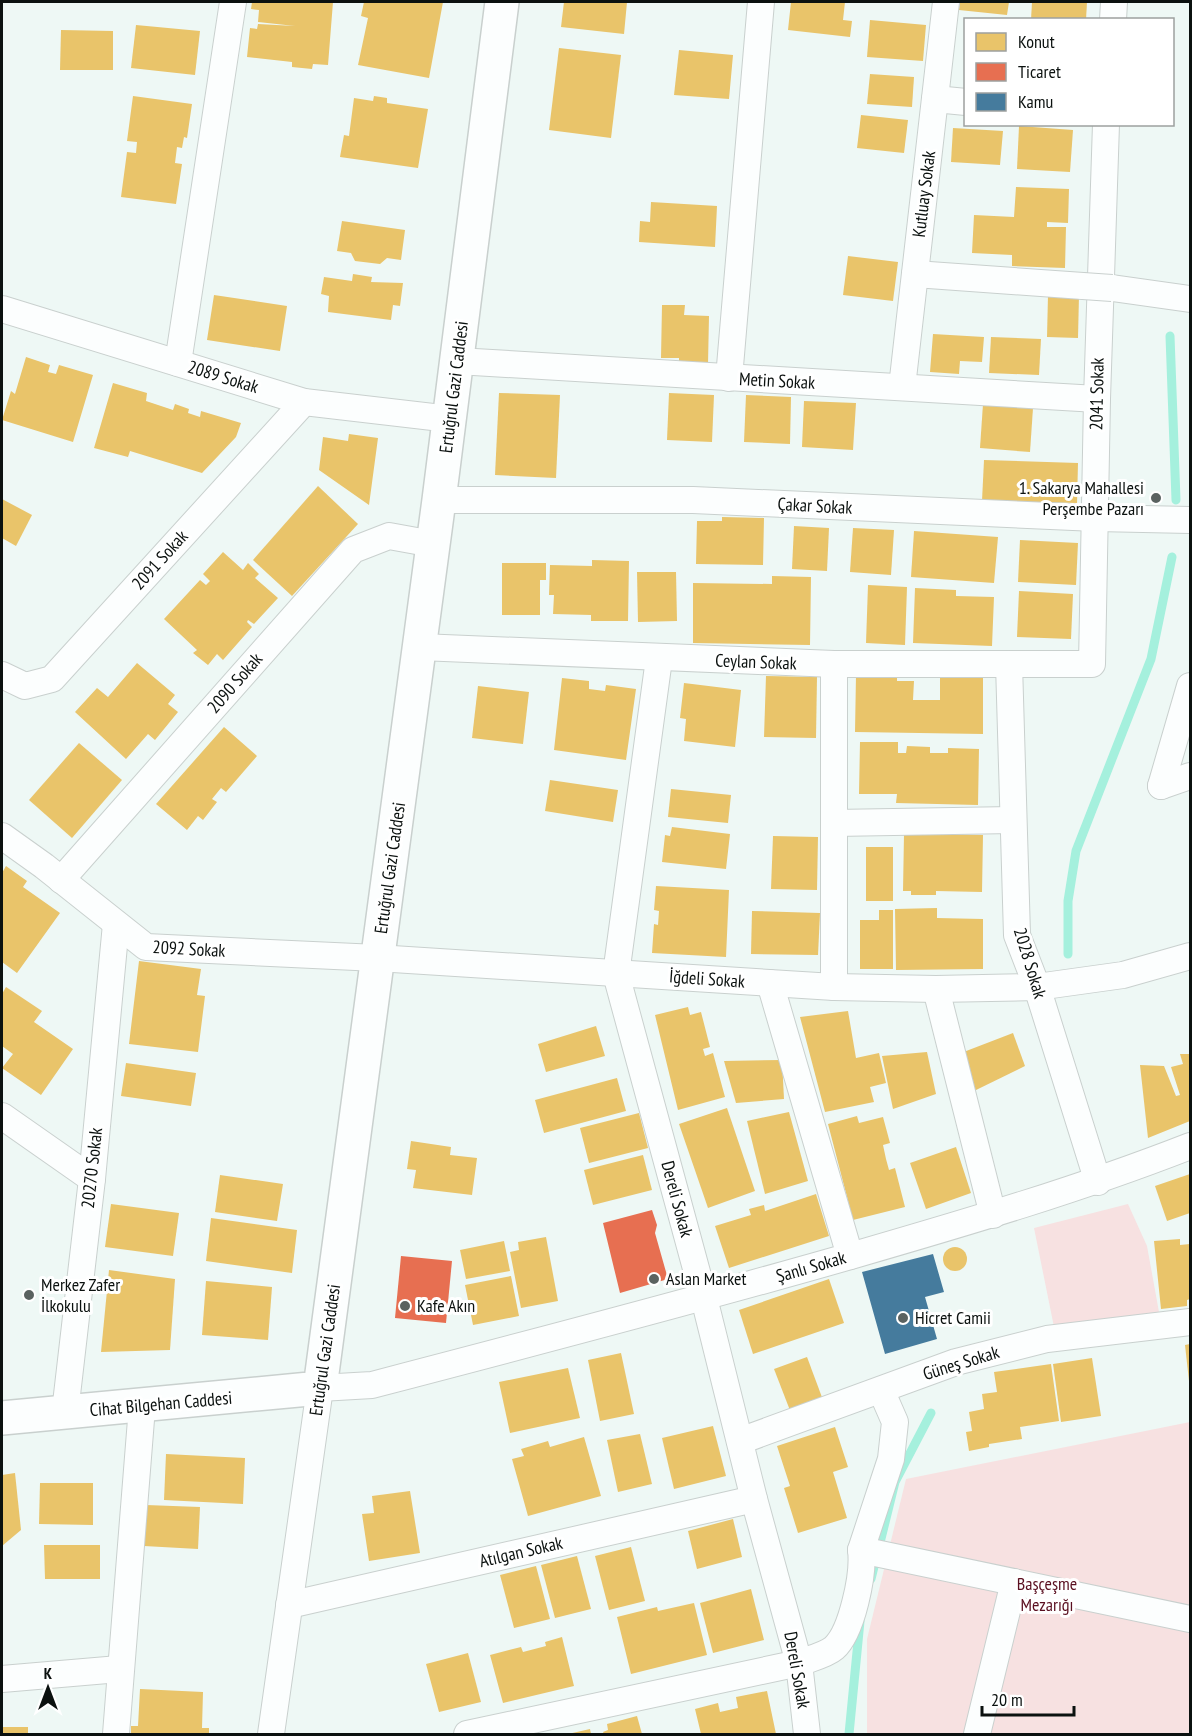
<svg xmlns="http://www.w3.org/2000/svg" width="1192" height="1736" font-family="'PT Sans Narrow',sans-serif">
<style>
.green{fill:#f7e1e1}
.homes{fill:#e9c46a}
.shops{fill:#e76f51}
.public{fill:#457b9d}
.lines{fill:none;stroke-linecap:round;stroke-linejoin:round}
.stream{stroke:#a5f0dd;stroke-width:9}
.street-casing{stroke:#c9d0ce;stroke-width:28}
.secondary-casing{stroke:#c9d0ce;stroke-width:36}
.street{stroke:#fcfefe;stroke-width:26}
.secondary{stroke:#fcfefe;stroke-width:33}
.street-bridge-casing{stroke:#c9d0ce;stroke-width:28;stroke-linecap:butt}
.street-bridge{stroke:#fcfefe;stroke-width:26}
.poi-dot{fill:#5a6260;stroke:#fff;stroke-width:2}
.labels{text-anchor:middle;stroke-width:6;stroke-linejoin:round;paint-order:stroke}
.street-label{font-size:18px;fill:#0b110f;stroke:#fff}
.poi-label{font-size:18px;fill:#0b110f;stroke:#fff;text-anchor:start}
.park-label{font-size:18px;fill:#5a0f20;stroke:#fff}
</style>
<rect width="100%" height="100%" fill="#eef8f5"/>
<!-- green -->
<g class="green">
<polygon points="1128,1204 1147,1246 1159,1312 1054,1327 1034,1228"/>
<polygon points="1190,1422 1190,1734 867,1734 867,1639 906,1479"/>
</g>
<!-- homes -->
<g class="homes">
<polygon points="252,2 333,2 328,65 313,64 312,69 292,67 292,62 247,57 250,28 257,29 258,24 295,26 258,22 259,10 251,9"/>
<polygon points="364,2 443,2 429,78 358,65 368,18 361,16"/>
<polygon points="564,2 627,2 624,34 561,27"/>
<polygon points="791,2 845,2 843,20 852,21 850,37 788,30"/>
<polygon points="960,2 1009,2 1007,15 959,10"/>
<polygon points="1032,2 1087,2 1086,20 1031,20"/>
<polygon points="870,20 926,25 923,61 867,57"/>
<polygon points="136,25 200,31 195,75 131,68"/>
<polygon points="61,30 113,31 113,70 60,70"/>
<polygon points="559,48 621,55 611,138 549,130"/>
<polygon points="679,50 733,55 729,99 674,95"/>
<polygon points="870,74 914,77 912,107 867,104"/>
<polygon points="133,96 192,104 187,138 184,137 182,148 177,147 175,163 182,164 176,204 121,197 127,152 136,153 137,142 127,141"/>
<polygon points="374,96 387,98 387,103 428,109 418,168 340,157 344,135 349,136 354,98 373,101"/>
<polygon points="861,115 908,120 904,153 857,148"/>
<polygon points="1019,126 1073,130 1070,172 1017,169"/>
<polygon points="953,128 1003,131 1000,165 951,162"/>
<polygon points="1016,187 1069,189 1068,223 1047,222 1047,227 1066,227 1065,268 1012,266 1012,255 972,253 974,215 1014,217"/>
<polygon points="651,202 717,206 715,247 639,242 640,221 650,222"/>
<polygon points="342,221 405,230 401,260 387,258 380,264 355,261 351,253 337,251"/>
<polygon points="848,256 898,262 893,301 843,295"/>
<polygon points="353,274 372,277 371,282 403,283 400,306 393,305 391,320 328,312 329,296 321,294 324,277 352,281"/>
<polygon points="214,295 287,306 280,351 207,340"/>
<polygon points="1048,295 1079,295 1078,338 1047,337"/>
<polygon points="662,305 685,305 684,315 709,316 708,364 679,364 679,358 661,358"/>
<polygon points="933,334 984,337 982,362 960,361 959,374 930,372"/>
<polygon points="991,337 1041,339 1039,375 989,373"/>
<polygon points="26,357 50,365 48,372 56,374 59,365 93,375 73,442 2,420 11,391 15,394"/>
<polygon points="113,383 147,393 146,401 173,410 175,404 189,409 188,413 200,417 201,411 241,423 236,437 202,473 130,451 128,457 94,448"/>
<polygon points="499,393 560,395 556,478 495,475"/>
<polygon points="669,393 714,395 712,442 667,440"/>
<polygon points="746,395 791,397 790,444 744,442"/>
<polygon points="804,401 856,403 853,450 802,447"/>
<polygon points="983,404 1033,408 1030,452 980,448"/>
<polygon points="349,434 378,438 369,505 319,470 323,437 348,441"/>
<polygon points="984,460 1078,463 1077,503 982,501"/>
<polygon points="318,486 358,524 292,596 253,560"/>
<polygon points="2,499 32,515 16,546 2,538"/>
<polygon points="722,517 764,518 763,565 696,564 697,521 722,521"/>
<polygon points="794,526 829,528 827,571 792,569"/>
<polygon points="853,528 894,530 891,575 850,572"/>
<polygon points="914,531 998,537 994,583 911,577"/>
<polygon points="1020,540 1078,543 1076,585 1018,582"/>
<polygon points="223,552 243,570 248,563 259,574 255,578 278,598 254,624 248,620 247,622 252,627 223,660 217,654 208,665 193,653 197,650 164,619 200,580 206,585 210,581 203,574"/>
<polygon points="592,560 629,561 628,621 591,621 591,615 553,614 554,595 549,595 550,565 592,566"/>
<polygon points="502,563 546,563 546,580 540,580 540,615 502,615"/>
<polygon points="637,572 676,572 677,621 638,622"/>
<polygon points="772,576 811,577 810,645 693,643 693,583 772,584"/>
<polygon points="868,585 907,587 905,645 866,643"/>
<polygon points="915,588 956,590 956,596 994,597 992,646 913,643"/>
<polygon points="1019,591 1073,594 1071,639 1017,637"/>
<polygon points="137,663 175,695 168,704 178,712 155,740 148,734 126,759 75,712 97,688 108,697"/>
<polygon points="940,674 983,674 983,734 855,732 856,675 897,676 897,681 914,681 913,700 940,700"/>
<polygon points="766,676 817,677 816,738 764,737"/>
<polygon points="562,678 589,681 589,689 605,691 606,685 636,689 626,760 554,750"/>
<polygon points="684,683 741,690 735,747 684,741 686,719 680,718"/>
<polygon points="478,686 529,692 523,744 472,738"/>
<polygon points="224,727 257,756 226,792 221,788 212,799 217,802 203,820 198,816 187,830 156,804"/>
<polygon points="860,742 898,742 898,753 906,753 907,746 930,747 930,753 948,753 948,748 979,749 978,805 896,803 897,794 859,794"/>
<polygon points="79,743 122,780 72,838 29,800"/>
<polygon points="550,780 618,790 613,822 545,811"/>
<polygon points="671,789 731,795 728,823 668,817"/>
<polygon points="672,827 730,834 726,869 662,862 665,835 670,836"/>
<polygon points="904,834 983,835 982,892 936,891 936,895 911,895 911,891 903,891"/>
<polygon points="773,836 818,837 817,890 771,889"/>
<rect x="866" y="847" width="27" height="54"/>
<polygon points="6,866 27,881 23,887 60,913 17,973 2,962 2,873"/>
<polygon points="656,886 729,890 726,957 652,953 654,924 658,925 659,911 654,910"/>
<polygon points="937,908 937,918 983,919 983,969 896,970 895,909"/>
<polygon points="879,910 893,910 893,969 860,969 860,920 879,920"/>
<polygon points="752,911 820,913 818,955 751,954"/>
<polygon points="139,961 201,969 197,995 205,996 198,1052 129,1044"/>
<polygon points="6,987 42,1011 34,1022 73,1049 41,1095 2,1068 13,1054 2,1046 2,994"/>
<polygon points="688,1007 690,1015 701,1012 710,1047 703,1049 705,1056 713,1053 725,1097 678,1110 655,1015"/>
<polygon points="848,1011 856,1058 879,1053 886,1083 870,1087 874,1102 825,1112 800,1017"/>
<polygon points="596,1026 605,1056 546,1072 538,1044"/>
<polygon points="1013,1033 1025,1066 974,1091 961,1053"/>
<polygon points="927,1052 936,1094 893,1109 882,1056"/>
<polygon points="1180,1054 1190,1054 1190,1121 1148,1138 1140,1065 1164,1066 1176,1096 1180,1095 1171,1067 1183,1064"/>
<polygon points="782,1060 784,1099 736,1103 724,1061"/>
<polygon points="126,1063 196,1073 191,1106 121,1096"/>
<polygon points="617,1078 626,1111 544,1133 535,1100"/>
<polygon points="727,1108 755,1191 708,1208 679,1124"/>
<polygon points="789,1112 808,1181 765,1194 747,1121"/>
<polygon points="639,1113 648,1148 589,1163 580,1128"/>
<polygon points="857,1116 859,1123 883,1117 890,1143 883,1145 886,1159 889,1170 895,1168 905,1207 853,1220 828,1124"/>
<polygon points="411,1141 451,1147 450,1155 477,1158 472,1195 413,1188 416,1170 407,1169"/>
<polygon points="956,1147 971,1193 926,1209 910,1163"/>
<polygon points="643,1155 652,1190 593,1205 584,1170"/>
<polygon points="1190,1174 1190,1213 1167,1221 1155,1186"/>
<polygon points="220,1175 283,1184 277,1221 215,1212"/>
<polygon points="816,1194 829,1236 729,1268 715,1226 751,1215 749,1209 764,1205 765,1211"/>
<polygon points="111,1204 179,1213 173,1256 105,1247"/>
<polygon points="211,1218 297,1230 292,1273 206,1261"/>
<polygon points="546,1237 558,1301 521,1308 510,1252 519,1250 518,1242"/>
<polygon points="1180,1239 1180,1245 1190,1244 1190,1299 1187,1300 1187,1306 1161,1309 1154,1241"/>
<polygon points="504,1241 510,1271 466,1279 460,1250"/>
<circle cx="955" cy="1259" r="12"/>
<polygon points="109,1270 175,1279 170,1350 101,1352"/>
<polygon points="511,1276 519,1316 473,1325 465,1285"/>
<polygon points="829,1279 844,1323 753,1354 739,1310"/>
<polygon points="206,1281 272,1287 268,1340 202,1335"/>
<polygon points="1190,1344 1190,1381 1189,1381 1185,1345"/>
<polygon points="621,1353 634,1414 600,1421 588,1360"/>
<polygon points="807,1357 823,1400 791,1413 774,1369"/>
<polygon points="1092,1358 1101,1416 1061,1422 1053,1364"/>
<polygon points="1051,1364 1059,1421 1020,1427 1022,1439 989,1444 989,1447 969,1451 966,1432 972,1431 969,1412 984,1409 982,1394 997,1392 994,1372"/>
<polygon points="568,1368 580,1418 510,1433 499,1382"/>
<polygon points="713,1426 726,1476 674,1489 662,1438"/>
<polygon points="835,1427 848,1467 833,1472 847,1518 798,1533 784,1488 790,1486 777,1446"/>
<polygon points="640,1434 652,1484 618,1492 607,1440"/>
<polygon points="584,1437 601,1496 528,1516 512,1459 524,1456 521,1449 548,1441 550,1447"/>
<polygon points="166,1454 245,1458 243,1504 164,1500"/>
<polygon points="15,1473 21,1530 2,1546 2,1475"/>
<polygon points="40,1483 93,1483 93,1525 39,1524"/>
<polygon points="410,1491 420,1553 369,1561 362,1514 374,1513 372,1496"/>
<polygon points="146,1505 200,1507 198,1549 144,1546"/>
<polygon points="733,1519 742,1557 697,1569 688,1531"/>
<polygon points="44,1545 100,1545 100,1579 45,1579"/>
<polygon points="631,1547 645,1601 609,1610 595,1556"/>
<polygon points="577,1556 591,1609 555,1618 541,1565"/>
<polygon points="536,1566 550,1619 514,1628 500,1575"/>
<polygon points="751,1589 764,1640 713,1653 700,1603"/>
<polygon points="694,1603 707,1655 631,1674 617,1617 657,1607 658,1611"/>
<polygon points="562,1637 574,1686 503,1703 490,1655 521,1647 523,1652 546,1646 545,1642"/>
<polygon points="468,1653 481,1702 439,1712 426,1664"/>
<polygon points="140,1689 203,1692 202,1728 209,1728 209,1734 131,1734 131,1726 138,1726"/>
<polygon points="767,1691 776,1734 701,1734 695,1709 718,1703 720,1712 738,1708 736,1697"/>
<polygon points="637,1716 642,1734 604,1734 603,1732 608,1730 607,1724"/>
<rect x="2" y="1727" width="26" height="7"/>
<polygon points="590,1729 591,1734 568,1734"/>
</g>
<!-- shops -->
<g class="shops">
<polygon points="652,1210 657,1225 655,1233 668,1279 620,1293 603,1223"/>
<polygon points="401,1256 452,1261 446,1323 395,1318"/>
</g>
<!-- public -->
<polygon class="public" points="933,1254 944,1292 925,1297 937,1339 885,1354 862,1272"/>
<g class="lines">
<!-- stream -->
<g class="stream">
<polyline points="1170,336 1176,500"/>
<polyline points="1068,954 1068,901 1076,851 1151,659 1172,557"/>
<polyline points="871,1579 895,1482 931,1413"/>
<polyline points="849,1734 860,1621"/>
</g>
<defs>
<g id="street">
<polyline points="1113,20 1114,2"/>
<polyline points="935,99 966,102"/>
<polyline points="915,274 1083,286"/>
<polyline points="1112,288 1190,299"/>
<polyline points="2,309 304,402 450,419"/>
<polyline points="457,361 1097,399"/>
<polyline points="178,363 233,2"/>
<polyline points="729,378 761,2"/>
<polyline points="902,387 946,2"/>
<polyline points="439,500 693,500 1096,518 1190,520"/>
<polyline points="420,647 834,664 1092,664 1097,399 1106,124"/>
<polyline points="659,659 616,974 704,1298 754,1499 799,1663 807,1734"/>
<polyline points="834,664 834,987"/>
<polyline points="1009,664 1017,935 1037,987 1098,1182"/>
<polyline points="2,675 25,686 52,679 304,402"/>
<polyline points="1161,786 1190,686"/>
<polyline points="1161,786 1190,776"/>
<polyline points="834,823 1013,820"/>
<polyline points="2,836 44,866 146,947 377,958 834,987 936,989 1037,987 1123,975 1190,956"/>
<polyline points="61,880 353,550 389,536 433,544"/>
<polyline points="770,983 850,1256"/>
<polyline points="936,989 993,1215"/>
<polyline points="2,1116 92,1179"/>
<polyline points="881,1390 895,1422 891,1459 861,1550 1190,1619"/>
<polyline points="65,1412 92,1179 116,924"/>
<polyline points="740,1441 956,1362 1047,1339 1190,1322"/>
<polyline points="289,1605 754,1499"/>
<polyline points="2,1679 119,1669"/>
<polyline points="116,1734 142,1407"/>
<path d="M271,1734L320,1388L372,1385C533,1343 694,1301 854,1255C968,1222 1080,1189 1190,1146"/>
<path d="M467,1734L799,1663C809,1659 826,1655 834,1648C852,1632 864,1574 861,1550"/>
<polyline points="977,1734 1014,1582"/>
</g>
<polyline id="secondary" points="2,1418 320,1388 439,500 502,2"/>
</defs>
<!-- street casing -->
<use href="#street" class="street-casing"/>
<!-- secondary casing -->
<use href="#secondary" class="secondary-casing"/>
<!-- street -->
<use href="#street" class="street"/>
<!-- secondary -->
<use href="#secondary" class="secondary"/>
<defs>
<polyline id="street-bridge" points="1083,286 1112,288"/>
</defs>
<!-- street-bridge casing -->
<use href="#street-bridge" class="street-bridge-casing"/>
<!-- street-bridge -->
<use href="#street-bridge" class="street-bridge"/>
</g>
<!-- markers -->
<g class="poi-dot">
<circle cx="1156" cy="498" r="6"/>
<circle cx="654" cy="1279" r="6"/>
<circle cx="29" cy="1295" r="6"/>
<circle cx="405" cy="1306" r="6"/>
<circle cx="903" cy="1318" r="6"/>
</g>
<g class="labels">
<!-- street labels -->
<g class="street-label">
<text transform="translate(924 194) rotate(-83)" y="6">Kutluay Sokak</text>
<text transform="translate(223 377) rotate(17)" y="6">2089 Sokak</text>
<text transform="translate(777 381) rotate(3)" y="6">Metin Sokak</text>
<text transform="translate(454 387) rotate(-83)" y="6">Ertuğrul Gazi Caddesi</text>
<text transform="translate(1097 394) rotate(-89)" y="6">2041 Sokak</text>
<text transform="translate(815 506) rotate(3)" y="6">Çakar Sokak</text>
<text transform="translate(160 560) rotate(-48)" y="6">2091 Sokak</text>
<text transform="translate(756 662) rotate(2)" y="6">Ceylan Sokak</text>
<text transform="translate(235 683) rotate(-49)" y="6">2090 Sokak</text>
<text transform="translate(390 868) rotate(-82)" y="6">Ertuğrul Gazi Caddesi</text>
<text transform="translate(189 949) rotate(3)" y="6">2092 Sokak</text>
<text transform="translate(1030 963) rotate(73)" y="6">2028 Sokak</text>
<text transform="translate(707 979) rotate(4)" y="6">İğdeli Sokak</text>
<text transform="translate(92 1168) rotate(-84)" y="6">20270 Sokak</text>
<text transform="translate(677 1199) rotate(75)" y="6">Dereli Sokak</text>
<text transform="translate(811 1267) rotate(-16)" y="6">Şanlı Sokak</text>
<text transform="translate(325 1350) rotate(-82)" y="6">Ertuğrul Gazi Caddesi</text>
<text transform="translate(961 1363) rotate(-17)" y="6">Güneş Sokak</text>
<text transform="translate(161 1404) rotate(-5)" y="6">Cihat Bilgehan Caddesi</text>
<text transform="translate(521 1552) rotate(-13)" y="6">Atılgan Sokak</text>
<text transform="translate(797 1670) rotate(80)" y="6">Dereli Sokak</text>
</g>
<!-- poi labels -->
<g class="poi-label">
<text x="1144" y="494" text-anchor="end">1. Sakarya Mahallesi<tspan x="1144" dy="21">Perşembe Pazarı</tspan></text>
<text x="666" y="1285">Aslan Market</text>
<text x="41" y="1291">Merkez Zafer<tspan x="41" dy="21">İlkokulu</tspan></text>
<text x="417" y="1312">Kafe Akın</text>
<text x="915" y="1324">Hicret Camii</text>
</g>
<!-- park labels -->
<g class="park-label">
<text x="1047" y="1590">Başçeşme<tspan x="1047" dy="21">Mezarığı</tspan></text>
</g>
</g>
<!-- border -->
<rect width="1192" height="1736" fill="none" stroke="#0b110f" stroke-width="6"/>
<!-- legend -->
<rect x="964" y="18" width="210" height="108" fill="#ffffff" stroke="#9da09f" stroke-width="1.5"/>
<rect x="976" y="33" width="30" height="18" fill="#e9c46a" stroke="#9da09f" stroke-width="1.5"/>
<text x="1018" y="48" font-size="18" fill="#0b110f">Konut</text>
<rect x="976" y="63" width="30" height="18" fill="#e76f51" stroke="#9da09f" stroke-width="1.5"/>
<text x="1018" y="78" font-size="18" fill="#0b110f">Ticaret</text>
<rect x="976" y="93" width="30" height="18" fill="#457b9d" stroke="#9da09f" stroke-width="1.5"/>
<text x="1018" y="108" font-size="18" fill="#0b110f">Kamu</text>
<!-- north arrow -->
<g transform="translate(48 1688)" stroke="#ffffff" stroke-width="4.5" paint-order="stroke">
<path d="M0-4.5L10 22L0 15L-10 22Z" fill="#0b110f"/>
<text y="-9" font-size="16" font-weight="bold" text-anchor="middle" fill="#0b110f">K</text>
</g>
<!-- scale -->
<path d="M982 1706v9h92v-9" fill="none" stroke="#0b110f" stroke-width="3"/>
<text x="991" y="1706" font-size="18" fill="#0b110f" stroke="#ffffff" stroke-width="4.5" paint-order="stroke">20 m</text>
</svg>
